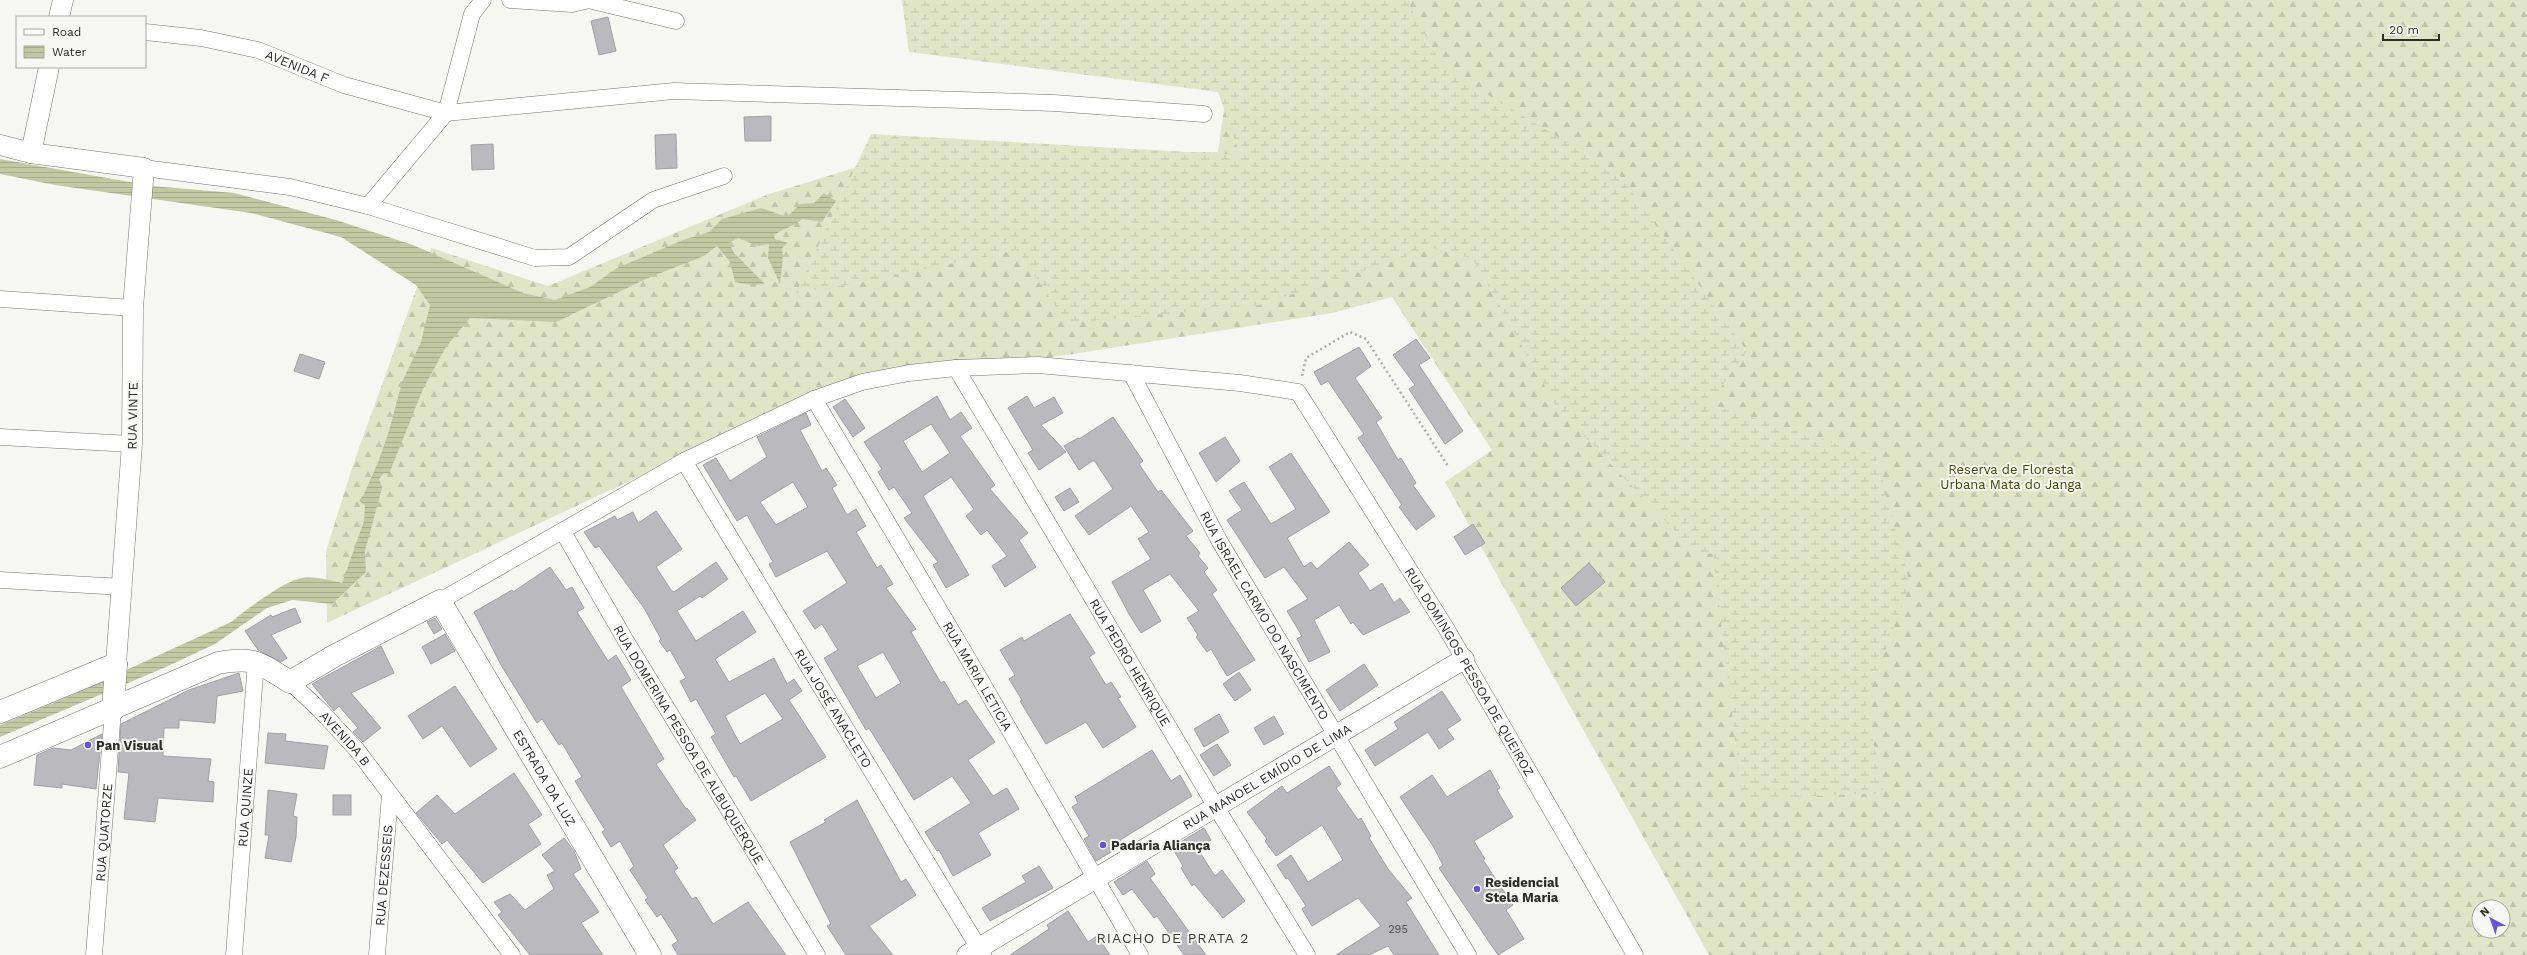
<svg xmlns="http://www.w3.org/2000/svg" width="2527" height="955" font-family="'Work Sans',sans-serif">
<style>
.forest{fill:url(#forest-firs);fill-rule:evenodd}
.wetland{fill:url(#wetland-marsh)}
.water{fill:url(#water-rules)}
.building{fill:#b9b9be;stroke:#a0a0a5;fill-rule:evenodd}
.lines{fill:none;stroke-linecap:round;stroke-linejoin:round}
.minor-casing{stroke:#757571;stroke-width:17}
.tertiary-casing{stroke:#757571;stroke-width:21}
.secondary-casing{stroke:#757571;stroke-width:23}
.path{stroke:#adaeab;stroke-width:2.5;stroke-dasharray:2 3;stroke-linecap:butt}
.minor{stroke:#fff;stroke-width:16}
.tertiary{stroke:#fff;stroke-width:20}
.secondary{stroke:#fff;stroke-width:22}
.poi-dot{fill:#6756d0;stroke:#f6f7f2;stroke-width:1.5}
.labels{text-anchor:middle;stroke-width:4;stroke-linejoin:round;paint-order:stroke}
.number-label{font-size:11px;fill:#4f5050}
.street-label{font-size:13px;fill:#2c2d2b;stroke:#f6f7f2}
.park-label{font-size:13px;fill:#434907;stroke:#f6f7f2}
.poi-label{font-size:13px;font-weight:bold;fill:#2c2d2b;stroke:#f6f7f2;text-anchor:start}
.neighbourhood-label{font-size:14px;letter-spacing:1px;fill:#3a3b37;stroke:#f6f7f2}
</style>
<defs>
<pattern id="forest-firs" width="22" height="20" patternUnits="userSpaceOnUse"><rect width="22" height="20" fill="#e0e5c8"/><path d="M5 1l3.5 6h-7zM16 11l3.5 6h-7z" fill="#c0c5ac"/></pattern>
<pattern id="wetland-marsh" width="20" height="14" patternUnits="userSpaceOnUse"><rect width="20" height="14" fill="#e0e5c8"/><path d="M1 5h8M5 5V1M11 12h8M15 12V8" fill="none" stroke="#c0c5ac"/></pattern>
<pattern id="water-rules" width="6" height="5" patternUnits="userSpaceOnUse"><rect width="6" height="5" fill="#c2c9a2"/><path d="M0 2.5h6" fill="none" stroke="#a7ad8c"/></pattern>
</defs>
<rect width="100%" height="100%" fill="#f6f7f2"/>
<!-- forest -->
<path class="forest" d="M1220,0H2527V955H1709L1445,482L1492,450L1392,297L1332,313L813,395L327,623L326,551L353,465L431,248L548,286L769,194L907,152H1218L1228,79ZM2479,907H2503V931H2479Z"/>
<!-- wetland -->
<polygon class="wetland" points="902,0 1407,0 1443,68 1618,173 1747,351 1709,404 1876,456 1910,585 1866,702 1883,793 1742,799 1713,554 1695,552 1557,408 1473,259 1432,248 1259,305 1067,323 1017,250 842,286 796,293 871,134 1240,155 1218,92 909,52"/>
<!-- water -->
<path class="water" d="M0,159L152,186L234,193L336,220L413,245L523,293L555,300L590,287L617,268L683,240L709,232L722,219L761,208L787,217L800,204L814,203L824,193L836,201L822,222L802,219C793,227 784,228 774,235L775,239L788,243L782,248L783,256L780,284L768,258L769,244L758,246L738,238L729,243L734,253L765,284L751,285L735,282L730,262L717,246L704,256L648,278L556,322L470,318L446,347L423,389L389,474L384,473L379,479L382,488L365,551L366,572L332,604L292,600L267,608L215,644L166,667L0,737V725L72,695L231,622C246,610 280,584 298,579C312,575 329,580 342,583L364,521L365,505L359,501L364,494L379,460L389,431L402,382L421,342L430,305L416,285L341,237L251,213L55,185L0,174Z"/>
<!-- building -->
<g class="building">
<polygon points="608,17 616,51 599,55 591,21"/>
<polygon points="771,116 771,141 745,141 744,117"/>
<polygon points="676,134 677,168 656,169 655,135"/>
<polygon points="493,144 494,169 472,170 471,145"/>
<polygon points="1416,339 1430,358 1419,365 1463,431 1445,444 1409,389 1415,385 1393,355"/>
<polygon points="1359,347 1371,366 1355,378 1382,418 1376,422 1398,460 1401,458 1416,483 1413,485 1435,516 1416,530 1399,507 1402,505 1358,438 1364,434 1328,381 1321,385 1314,372"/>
<polygon points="300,354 325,362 319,379 294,371"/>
<path d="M937,396L950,420L961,412L972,428L960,436L995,485L990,489L1028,533L1019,540L1036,567L1005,587L992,566L1007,556L987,530L981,535L966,516L974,509L951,477L923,496L969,575L946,588L933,565L938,562L904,518L912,513L894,487L889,490L878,472L882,469L864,442ZM931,424L950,453L922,472L903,441Z"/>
<polygon points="1027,396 1034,408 1054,397 1063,413 1041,425 1066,452 1039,470 1028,453 1033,450 1008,408"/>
<polygon points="845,399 865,428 853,437 833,407"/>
<path d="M806,413L811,425L800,430L822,471L826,468L837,485L832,488L847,515L856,509L866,526L856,532L877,568L881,565L893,584L886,588L916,629L911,632L941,683L944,681L958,705L966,700L995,742L968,760L993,796L1007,788L1019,809L978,833L991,855L953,876L939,850L937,851L925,832L971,803L952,776L914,800L869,728L866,730L824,658L838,650L822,624L815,629L803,611L847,583L827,551L776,577L769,564L773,562L747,515L737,521L703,465L716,458L730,481L767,457L757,437ZM793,482L808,507L776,525L760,502ZM883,652L901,683L876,698L857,666Z"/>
<polygon points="1113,417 1143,461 1139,464 1158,492 1161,490 1193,531 1186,536 1200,553 1198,556 1208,568 1204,572 1217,590 1212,594 1255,660 1227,676 1211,649 1207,652 1196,637 1198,635 1187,618 1199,611 1170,574 1143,590 1161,621 1141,633 1129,614 1112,582 1151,559 1138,539 1149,532 1131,506 1089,535 1075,516 1113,489 1094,460 1079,470 1064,446 1078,438 1079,439"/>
<polygon points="1225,437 1240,461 1216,482 1199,453"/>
<polygon points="1291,453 1330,512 1287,538 1304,567 1311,562 1317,569 1349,542 1369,565 1358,573 1370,591 1382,583 1394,603 1400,598 1410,612 1363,635 1353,622 1351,624 1339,605 1314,620 1330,652 1309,662 1297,639 1302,636 1287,611 1308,599 1284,567 1265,578 1227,520 1242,510 1229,491 1244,482 1271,524 1296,509 1269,467"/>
<polygon points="1070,488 1079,502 1064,511 1055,497"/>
<path d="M656,511L682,549L656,567L671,590L674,592L716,562L728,579L702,598L700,596L677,611L696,641L743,611L756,632L715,659L729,682L774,658L787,684L794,679L802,691L789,700L826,757L751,801L736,776L734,777L711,737L716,734L696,699L691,702L680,681L686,678L670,650L667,652L659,641L661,639L644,608L599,546L595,548L584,532L615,516L617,520L633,512L638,523ZM765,693L783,719L740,744L725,716Z"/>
<polygon points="1473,524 1485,543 1465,555 1454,537"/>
<polygon points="1589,563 1605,582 1576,606 1561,588"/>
<polygon points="550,567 566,590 572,587 584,608 577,612 608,661 616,655 631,680 621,687 664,759 656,764 686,809 687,808 696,820 663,845 678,868 674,871 692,899 696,897 713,924 748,902 786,955 678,955 672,945 678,941 661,914 657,917 645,900 648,898 630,870 634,866 620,841 611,847 602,832 605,830 575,781 582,777 562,743 559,745 542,719 537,723 501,665 474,612 512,590 513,592"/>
<polygon points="295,608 301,622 271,635 287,658 281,662 258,650 245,631 271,615 272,617"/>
<polygon points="1070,614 1095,653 1089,657 1106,685 1111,682 1121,697 1118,698 1136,727 1103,748 1086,722 1046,744 1020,701 1022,700 1009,679 1015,675 1000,650 1022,637 1024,641"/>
<polygon points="435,618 442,629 434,634 427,622"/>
<polygon points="445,634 455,651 431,664 422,647"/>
<polygon points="381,646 394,673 351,693 381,728 363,742 353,732 358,728 339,706 334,711 312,684"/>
<polygon points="1364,664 1378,685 1340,711 1326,690"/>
<polygon points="1239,672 1251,690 1235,701 1223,684"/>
<polygon points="239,673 243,691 217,696 215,723 179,720 179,728 164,728 163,756 211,759 208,781 214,782 213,802 158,798 155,822 124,819 129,773 118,772 121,724 189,690"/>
<polygon points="455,686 497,749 470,767 442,726 423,739 408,716"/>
<polygon points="1442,691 1461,720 1447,729 1454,739 1439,749 1428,732 1375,766 1365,750 1398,729 1394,722"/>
<polygon points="1219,714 1229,732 1204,747 1194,729"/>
<polygon points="1274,716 1284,734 1264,745 1254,728"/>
<polygon points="268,733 286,734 285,741 328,746 324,769 265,763"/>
<polygon points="102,734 96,789 62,784 62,788 34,785 37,755 53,748 71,750"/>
<polygon points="1217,744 1231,765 1214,776 1200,755"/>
<polygon points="1152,750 1171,781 1180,775 1192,796 1120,840 1123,845 1096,861 1084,839 1089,836 1072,807 1078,803 1075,797"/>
<polygon points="1329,766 1341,784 1336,788 1358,820 1361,818 1371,836 1369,838 1388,869 1412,898 1406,902 1439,955 1394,955 1388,946 1369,955 1336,955 1381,926 1358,898 1312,926 1302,909 1306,906 1288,878 1286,879 1277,865 1291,855 1308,882 1343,860 1322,825 1276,856 1265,841 1267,839 1247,812 1282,786 1287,793"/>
<polygon points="1490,770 1500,788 1497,790 1513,817 1474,841 1485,859 1483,860 1513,905 1506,910 1524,939 1498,955 1439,868 1443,865 1433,846 1400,797 1432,775 1447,797"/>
<polygon points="514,773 542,815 528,824 541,844 483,883 447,840 442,844 416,813 437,795 455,814"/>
<polygon points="268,790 297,794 293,816 297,817 296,837 291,862 265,858 269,835 265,835"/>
<rect x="333" y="795" width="18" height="20"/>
<polygon points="857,800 901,882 906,879 916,895 869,926 893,955 846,955 827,926 831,924 790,842 826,822 824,820"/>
<polygon points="1204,828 1211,840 1197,848 1215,876 1222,870 1245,901 1223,918 1194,884 1192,886 1181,868 1183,866 1172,847"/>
<polygon points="564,838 574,851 581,869 573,874 599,912 581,923 603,955 530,955 498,915 502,912 494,902 510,894 525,910 554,889 547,875 555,871 542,855"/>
<polygon points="1147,861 1155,874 1150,878 1206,955 1184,955 1157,916 1154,918 1132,889 1123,895 1114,882"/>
<polygon points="1039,866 1053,888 990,921 982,908 1026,882 1022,876"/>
<polygon points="1068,911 1088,942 1097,936 1110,955 1010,955 1049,929 1047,925"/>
</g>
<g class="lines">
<defs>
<g id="minor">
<polyline points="510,0 572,4 589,0"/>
<polyline points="588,0 676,21"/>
<path id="s1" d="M145,32L201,38L258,50L344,85L446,113L674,91L1054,103L1204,114"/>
<polyline points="144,168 290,187 368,206 535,258 569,257 653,200 724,176"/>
<polyline points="368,206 446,113 472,14 483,0"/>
<polyline points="0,299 133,308"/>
<path id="s2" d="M956,368L1216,807L1307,955"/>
<path id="s3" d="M1131,373L1220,542L1468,955"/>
<path id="s4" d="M814,399L963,650L1140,955"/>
<polyline points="0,437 132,444"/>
<path id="s5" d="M684,461L983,955"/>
<path id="s6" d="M563,532L626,641L817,955"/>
<polyline points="0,580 123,587"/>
<path id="s7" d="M440,601L684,461L814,399L862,382L909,373L956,368L1038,365L1240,383L1298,392L1446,628L1635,955"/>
<path id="s8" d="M290,682L320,710L357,750L512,955"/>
<path id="s9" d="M94,955L113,710"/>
<path id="s10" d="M234,955L256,661"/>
<path id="s11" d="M377,955L390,795"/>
</g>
<g id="tertiary">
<polyline points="59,17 63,0"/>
<polyline points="0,145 31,153 144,168 133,308 132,444 116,664"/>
<polyline points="31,153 49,67"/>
<path id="s12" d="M967,955L1464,659"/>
</g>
<g id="secondary">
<polyline points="113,710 116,664"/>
<polyline points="0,712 116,664"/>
<path id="s13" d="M0,757L218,663C255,656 259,663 290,682L334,656L440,601L650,955"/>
</g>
</defs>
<!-- minor casing -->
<use href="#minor" class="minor-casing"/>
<!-- tertiary casing -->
<use href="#tertiary" class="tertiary-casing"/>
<!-- secondary casing -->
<use href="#secondary" class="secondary-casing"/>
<!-- path -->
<polyline class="path" points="1302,376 1306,358 1350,332 1366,339 1448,466"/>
<!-- minor -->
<use href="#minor" class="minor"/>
<!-- tertiary -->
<use href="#tertiary" class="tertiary"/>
<!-- secondary -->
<use href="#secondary" class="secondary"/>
</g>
<!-- markers -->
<g class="poi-dot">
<circle cx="88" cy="745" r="4"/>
<circle cx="1103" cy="845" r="4"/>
<circle cx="1477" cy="889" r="4"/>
</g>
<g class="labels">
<!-- number labels -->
<g class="number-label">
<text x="1398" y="933">295</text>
</g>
<!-- street labels -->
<g class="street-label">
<text dy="5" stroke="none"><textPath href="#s1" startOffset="157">AVENIDA F</textPath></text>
<text transform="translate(132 416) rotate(-89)" y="5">RUA VINTE</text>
<text dy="5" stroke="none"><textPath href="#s3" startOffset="277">RUA ISRAEL CARMO DO NASCIMENTO</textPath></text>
<text dy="5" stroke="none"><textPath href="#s2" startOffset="342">RUA PEDRO HENRIQUE</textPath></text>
<text dy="5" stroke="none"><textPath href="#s7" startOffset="1243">RUA DOMINGOS PESSOA DE QUEIROZ</textPath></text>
<text dy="5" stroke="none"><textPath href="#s4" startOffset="322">RUA MARIA LETICIA</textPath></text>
<text dy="5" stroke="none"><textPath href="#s5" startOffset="289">RUA JOSÉ ANACLETO</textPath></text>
<text dy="5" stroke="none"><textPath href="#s8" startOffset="79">AVENIDA B</textPath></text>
<text dy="5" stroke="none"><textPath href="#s6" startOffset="247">RUA DOMERINA PESSOA DE ALBUQUERQUE</textPath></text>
<text dy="5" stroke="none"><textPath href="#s12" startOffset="349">RUA MANOEL EMÍDIO DE LIMA</textPath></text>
<text dy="5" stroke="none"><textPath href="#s13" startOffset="691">ESTRADA DA LUZ</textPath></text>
<text dy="5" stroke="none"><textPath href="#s10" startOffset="148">RUA QUINZE</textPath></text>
<text dy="5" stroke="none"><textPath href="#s9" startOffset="123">RUA QUATORZE</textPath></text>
<text dy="5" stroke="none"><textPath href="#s11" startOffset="80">RUA DEZESSEIS</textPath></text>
</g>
<!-- park labels -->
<g class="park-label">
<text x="2011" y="474">Reserva de Floresta<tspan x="2011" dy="15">Urbana Mata do Janga</tspan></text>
</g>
<!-- poi labels -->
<g class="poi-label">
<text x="96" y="750">Pan Visual</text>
<text x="1111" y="850">Padaria Aliança</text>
<text x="1485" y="887">Residencial<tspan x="1485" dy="15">Stela Maria</tspan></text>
</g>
<!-- neighbourhood labels -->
<g class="neighbourhood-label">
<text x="1173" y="943">RIACHO DE PRATA 2</text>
</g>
</g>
<!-- legend -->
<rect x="16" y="16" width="130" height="52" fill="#f6f7f2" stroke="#a5a6a2"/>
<rect x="24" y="29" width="20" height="6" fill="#ffffff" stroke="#a5a6a2"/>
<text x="52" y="36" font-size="12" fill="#2c2d2b">Road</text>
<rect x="24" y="46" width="20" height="12" fill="url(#water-rules)" stroke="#a5a6a2"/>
<text x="52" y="56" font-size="12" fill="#2c2d2b">Water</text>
<!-- north arrow -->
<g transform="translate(2491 919) rotate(319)"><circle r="19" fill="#f6f7f2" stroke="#a5a6a2"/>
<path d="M0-3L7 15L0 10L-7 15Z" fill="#6756d0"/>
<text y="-6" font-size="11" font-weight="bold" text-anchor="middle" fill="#2c2d2b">N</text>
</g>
<!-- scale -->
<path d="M2383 34v6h56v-6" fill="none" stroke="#2c2d2b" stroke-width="2"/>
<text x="2389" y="34" font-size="12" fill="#2c2d2b" stroke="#f6f7f2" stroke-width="3" paint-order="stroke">20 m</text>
</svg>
